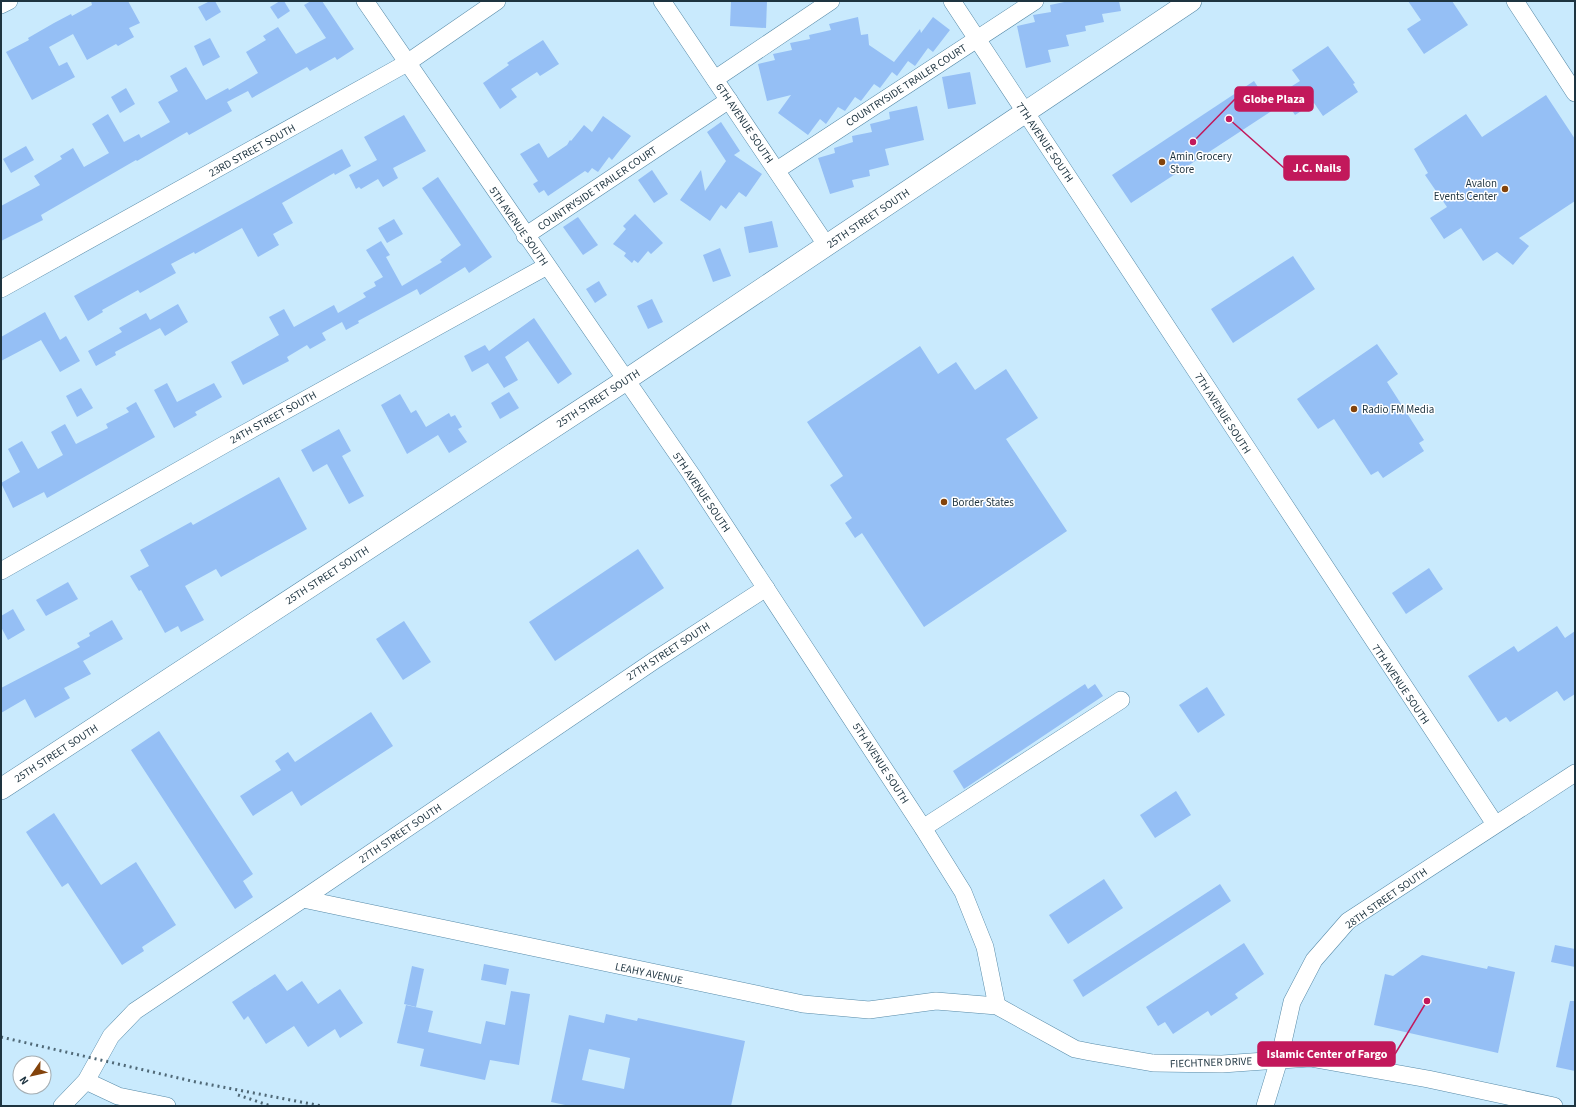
<svg xmlns="http://www.w3.org/2000/svg" width="1576" height="1107" font-family="'Source Sans 3',sans-serif">
<style>
.building{fill:#95bff5;fill-rule:evenodd}
.lines{fill:none;stroke-linecap:round;stroke-linejoin:round}
.minor-casing{stroke:#568aa8;stroke-width:18}
.major-casing{stroke:#568aa8;stroke-width:22}
.minor{stroke:#fff;stroke-width:17}
.major{stroke:#fff;stroke-width:21}
.rail{stroke:#506977;stroke-width:3;stroke-dasharray:2 4;stroke-linecap:butt}
.poi-dot{fill:#83430b;stroke:#fff;stroke-width:1.5}
.labels{text-anchor:middle;stroke-width:3;stroke-linejoin:round;paint-order:stroke}
.street-label{font-size:11px;fill:#1e3440;stroke:#fff}
.poi-label{font-size:11px;fill:#1e3440;stroke:#fff;text-anchor:start}
.leader{fill:none;stroke:#c2185b;stroke-width:1.5}
.callout-dot{fill:#c2185b;stroke:#fff;stroke-width:1.5}
.callout{fill:#c2185b;stroke:#c2185b;stroke-width:1.5}
.callout-label{font-size:12px;text-anchor:middle;font-weight:bold;fill:#fff}
</style>
<rect width="100%" height="100%" fill="#c9eafd"/>
<!-- building -->
<g class="building">
<polygon points="91,1 128,1 140,23 129,28 134,37 118,46 116,44 87,60 73,34 49,47 59,66 67,62 75,77 32,100 6,52 29,40 28,38 54,23 71,14 72,16 92,5"/>
<polygon points="210,1 215,1 221,12 206,21 198,7"/>
<polygon points="280,1 284,1 290,11 278,19 270,7"/>
<polygon points="311,1 322,1 354,49 337,60 335,57 310,71 307,67 252,98 248,91 227,102 232,111 189,135 187,132 137,161 136,160 41,215 43,220 1,241 1,206 40,185 34,176 62,159 60,156 73,148 84,167 109,153 92,124 108,114 124,142 139,134 141,138 170,122 158,102 178,91 170,76 186,67 206,100 228,88 229,90 258,73 246,52 266,40 263,36 278,27 296,54 326,38 304,5"/>
<polygon points="731,1 767,1 766,28 730,26"/>
<polygon points="1069,1 1119,1 1121,11 1102,14 1104,22 1085,26 1086,31 1066,35 1069,46 1048,50 1051,62 1026,68 1017,26 1035,22 1033,15 1051,12 1050,5"/>
<polygon points="1408,1 1452,1 1468,25 1424,54 1407,29 1421,20"/>
<polygon points="858,17 861,35 868,34 869,45 894,62 920,29 921,33 933,17 950,30 933,52 928,48 915,66 908,61 897,76 892,72 880,88 874,84 861,101 855,97 845,111 838,107 826,124 820,119 808,135 778,113 791,95 767,101 758,64 775,60 773,54 792,50 790,43 810,39 809,35 831,30 829,24"/>
<polygon points="210,38 220,57 203,66 194,46"/>
<polygon points="543,40 559,64 540,76 537,72 511,89 517,97 500,109 483,83 509,65 507,63"/>
<polygon points="1328,46 1355,83 1353,84 1358,92 1323,116 1314,103 1295,115 1281,93 1300,81 1292,70"/>
<polygon points="970,72 976,104 948,109 942,77"/>
<polygon points="1254,81 1273,110 1131,203 1112,175"/>
<polygon points="126,88 135,104 120,113 111,97"/>
<polygon points="1546,95 1575,139 1575,201 1519,238 1529,246 1513,265 1497,252 1483,261 1461,228 1444,239 1430,218 1447,207 1425,175 1428,173 1414,149 1466,114 1482,137"/>
<polygon points="917,106 924,140 885,149 889,165 869,170 870,176 852,180 854,187 830,194 818,158 835,153 834,148 853,142 852,136 872,132 870,124 890,119 889,112"/>
<polygon points="404,115 426,151 393,168 398,178 383,187 378,179 361,189 359,187 356,189 349,175 377,160 364,137"/>
<polygon points="603,116 631,136 612,160 609,157 598,172 592,168 588,173 585,171 548,196 544,190 539,193 533,184 538,181 520,154 539,143 548,158 567,145 570,140 571,141 584,125 592,132"/>
<polygon points="721,122 740,151 734,155 762,174 746,197 739,192 726,209 721,205 710,221 680,200 701,170 705,191 726,161 707,132"/>
<polygon points="26,146 34,160 11,173 3,159"/>
<polygon points="342,149 351,166 335,175 334,173 282,203 293,223 273,234 279,245 258,257 242,228 195,254 194,252 171,264 176,273 140,293 138,290 102,310 103,312 88,321 74,296"/>
<polygon points="652,170 668,194 654,203 638,180"/>
<polygon points="438,177 492,257 469,273 465,267 420,295 417,289 358,321 359,323 346,330 342,322 322,333 326,340 310,349 307,345 287,357 289,361 243,385 231,362 279,335 269,317 284,309 294,327 334,305 338,313 366,297 363,293 376,286 374,282 383,277 366,250 381,241 390,255 386,257 402,286 442,262 440,260 461,245 422,188"/>
<polygon points="635,214 663,243 651,254 648,251 638,263 634,260 632,263 624,256 626,253 613,244 626,229 623,226"/>
<polygon points="578,217 598,245 583,255 563,227"/>
<polygon points="394,219 403,234 387,243 378,228"/>
<polygon points="772,221 778,247 749,253 744,227"/>
<polygon points="720,248 731,276 713,282 703,255"/>
<polygon points="1293,256 1315,289 1233,343 1211,309"/>
<polygon points="599,281 607,295 595,303 586,289"/>
<polygon points="652,299 663,322 648,329 637,306"/>
<polygon points="178,304 188,322 165,336 160,328 115,352 116,355 96,366 88,351 122,332 119,328 146,313 150,320"/>
<polygon points="45,312 60,340 66,336 80,361 60,372 41,340 1,361 1,337"/>
<polygon points="534,318 572,374 558,384 528,341 505,357 518,380 504,388 488,363 472,372 464,356 485,345 489,351"/>
<polygon points="1377,344 1398,374 1387,382 1424,440 1419,443 1424,451 1383,478 1378,471 1371,475 1334,419 1318,429 1297,399"/>
<polygon points="920,346 938,374 956,362 975,390 1006,369 1038,418 1006,439 1067,531 924,627 862,533 855,538 845,523 852,518 830,485 843,476 807,422"/>
<polygon points="167,383 177,402 214,383 222,397 195,412 197,415 174,428 154,390"/>
<polygon points="81,388 93,408 77,417 66,396"/>
<polygon points="509,392 519,408 500,419 491,403"/>
<polygon points="400,394 411,413 416,410 426,427 449,413 451,417 455,415 462,427 458,429 467,442 449,453 438,435 407,454 381,405"/>
<polygon points="136,402 155,437 47,498 44,492 13,508 1,483 20,472 8,449 22,441 38,469 63,455 51,432 65,424 76,444 108,428 106,424 129,412 126,408"/>
<polygon points="339,429 351,451 342,456 364,496 349,504 327,464 313,472 301,450"/>
<polygon points="279,477 307,529 221,577 216,569 185,586 204,620 181,632 178,626 165,633 141,590 139,591 130,576 149,566 140,550 191,522 193,525"/>
<polygon points="638,549 664,588 555,661 529,622"/>
<polygon points="1429,568 1443,589 1406,614 1392,593"/>
<polygon points="68,582 78,599 46,616 36,600"/>
<polygon points="13,609 25,630 8,640 1,627 1,616"/>
<polygon points="112,620 123,639 83,661 91,674 64,688 70,698 35,718 25,699 1,713 1,688 80,647 77,643 90,636 89,633"/>
<polygon points="404,621 431,662 403,680 376,639"/>
<polygon points="1557,626 1565,638 1575,631 1575,694 1564,701 1557,691 1510,722 1506,717 1498,722 1468,676 1514,646 1518,652"/>
<polygon points="1085,684 1088,689 1095,684 1103,696 964,789 953,771"/>
<polygon points="1207,687 1225,715 1198,733 1179,705"/>
<polygon points="371,712 393,746 301,806 292,791 253,816 240,796 281,770 275,761 288,752 295,762"/>
<polygon points="159,731 253,874 243,881 253,897 235,909 131,750"/>
<polygon points="1176,791 1191,815 1155,838 1140,815"/>
<polygon points="54,813 101,885 136,862 176,925 142,947 144,951 122,965 68,883 62,887 26,832"/>
<polygon points="1104,879 1123,908 1068,944 1049,915"/>
<polygon points="1220,884 1231,901 1083,997 1073,980"/>
<polygon points="1244,943 1264,974 1235,994 1238,998 1211,1016 1208,1011 1173,1034 1165,1022 1158,1026 1146,1007"/>
<polygon points="1555,945 1575,949 1575,967 1551,962"/>
<polygon points="1422,955 1487,969 1488,966 1515,972 1498,1053 1374,1025 1385,974 1393,976"/>
<polygon points="484,964 509,969 506,985 481,980"/>
<polygon points="412,966 424,969 416,1007 404,1004"/>
<polygon points="275,974 287,991 302,981 318,1004 340,989 363,1023 340,1038 335,1029 308,1047 294,1026 266,1044 248,1016 244,1020 232,1002"/>
<polygon points="511,991 530,994 519,1065 490,1060 485,1080 420,1066 424,1049 397,1043 406,1005 433,1011 428,1032 481,1044 486,1021 505,1025"/>
<polygon points="1570,1001 1575,1001 1575,1071 1556,1067"/>
<path d="M606,1014L637,1021L638,1018L745,1041L731,1106H570L551,1102L569,1015L604,1023ZM589,1049L630,1058L624,1089L582,1080Z"/>
</g>
<g class="lines">
<defs>
<g id="minor">
<polyline points="365,1 691,474 923,828 963,892 985,947 997,1006"/>
<polyline points="662,1 827,246"/>
<polyline points="952,1 1495,824"/>
<polyline points="1515,1 1575,93"/>
<polyline points="1,5 9,1"/>
<polyline points="715,79 831,1"/>
<polyline points="777,170 1035,1"/>
<polyline points="525,236 729,100"/>
<polyline points="1,289 407,63 497,1"/>
<polyline points="1,571 227,443 547,266"/>
<polyline points="923,828 1121,700"/>
<polyline points="303,899 803,1004 869,1010 936,1001 997,1006 1075,1049 1090,1052 1153,1063 1222,1064 1310,1058 1428,1079 1554,1106"/>
<polyline points="86,1081 118,1096 167,1106"/>
<polyline points="62,1106 86,1081 111,1036 135,1011 303,899 655,660 766,588"/>
<polyline points="1265,1106 1279,1060 1292,1002 1314,960 1348,921 1575,773"/>
</g>
<polyline id="major" points="1,789 626,380 1191,1"/>
</defs>
<!-- minor casing -->
<use href="#minor" class="minor-casing"/>
<!-- major casing -->
<use href="#major" class="major-casing"/>
<!-- minor -->
<use href="#minor" class="minor"/>
<!-- major -->
<use href="#major" class="major"/>
<!-- rail -->
<g class="rail">
<polyline points="1,1037 196,1082 322,1106"/>
<polyline points="238,1095 271,1106"/>
</g>
</g>
<!-- markers -->
<g class="poi-dot">
<circle cx="1162" cy="162" r="4"/>
<circle cx="1505" cy="189" r="4"/>
<circle cx="1354" cy="409" r="4"/>
<circle cx="944" cy="502" r="4"/>
</g>
<g class="labels">
<!-- street labels -->
<g class="street-label">
<text transform="translate(906 85) rotate(-33)" y="4">COUNTRYSIDE TRAILER COURT</text>
<text transform="translate(745 123) rotate(56)" y="4">6TH AVENUE SOUTH</text>
<text transform="translate(1045 142) rotate(56)" y="4">7TH AVENUE SOUTH</text>
<text transform="translate(252 150) rotate(-29)" y="4">23RD STREET SOUTH</text>
<text transform="translate(597 188) rotate(-34)" y="4">COUNTRYSIDE TRAILER COURT</text>
<text transform="translate(868 218) rotate(-34)" y="4">25TH STREET SOUTH</text>
<text transform="translate(519 226) rotate(55)" y="4">5TH AVENUE SOUTH</text>
<text transform="translate(598 398) rotate(-33)" y="4">25TH STREET SOUTH</text>
<text transform="translate(1223 413) rotate(57)" y="4">7TH AVENUE SOUTH</text>
<text transform="translate(273 417) rotate(-29)" y="4">24TH STREET SOUTH</text>
<text transform="translate(702 492) rotate(56)" y="4">5TH AVENUE SOUTH</text>
<text transform="translate(327 575) rotate(-33)" y="4">25TH STREET SOUTH</text>
<text transform="translate(668 651) rotate(-33)" y="4">27TH STREET SOUTH</text>
<text transform="translate(1401 684) rotate(56)" y="4">7TH AVENUE SOUTH</text>
<text transform="translate(56 753) rotate(-33)" y="4">25TH STREET SOUTH</text>
<text transform="translate(881 763) rotate(57)" y="4">5TH AVENUE SOUTH</text>
<text transform="translate(400 833) rotate(-34)" y="4">27TH STREET SOUTH</text>
<text transform="translate(1386 898) rotate(-35)" y="4">28TH STREET SOUTH</text>
<text transform="translate(649 973) rotate(12)" y="4">LEAHY AVENUE</text>
<text transform="translate(1211 1062) rotate(-2)" y="4">FIECHTNER DRIVE</text>
</g>
<!-- poi labels -->
<g class="poi-label">
<text x="1170" y="160">Amin Grocery<tspan x="1170" dy="13">Store</tspan></text>
<text x="1497" y="187" text-anchor="end">Avalon<tspan x="1497" dy="13">Events Center</tspan></text>
<text x="1362" y="413">Radio FM Media</text>
<text x="952" y="506">Border States</text>
</g>
</g>
<!-- callouts -->
<path class="leader" d="M1193 142L1235 99M1229 119L1284 168M1427 1001L1395 1054"/>
<g class="callout-dot">
<circle cx="1193" cy="142" r="4"/>
<circle cx="1229" cy="119" r="4"/>
<circle cx="1427" cy="1001" r="4"/>
</g>
<g class="callout">
<rect x="1235" y="87" width="78" height="24" rx="4"/>
<rect x="1284" y="156" width="65" height="24" rx="4"/>
<rect x="1258" y="1042" width="137" height="24" rx="4"/>
</g>
<g class="callout-label">
<text x="1274" y="103">Globe Plaza</text>
<text x="1317" y="172">J.C. Nails</text>
<text x="1327" y="1058">Islamic Center of Fargo</text>
</g>
<!-- border -->
<rect width="1576" height="1107" fill="none" stroke="#1e3440" stroke-width="4"/>
<!-- north arrow -->
<g transform="translate(32 1075) rotate(236)"><circle r="19" fill="#ffffff" stroke="#a5aeb3"/>
<path d="M0-3L7 15L0 10L-7 15Z" fill="#83430b"/>
<text y="-6" font-size="11" font-weight="bold" text-anchor="middle" fill="#1e3440">N</text>
</g>
</svg>
